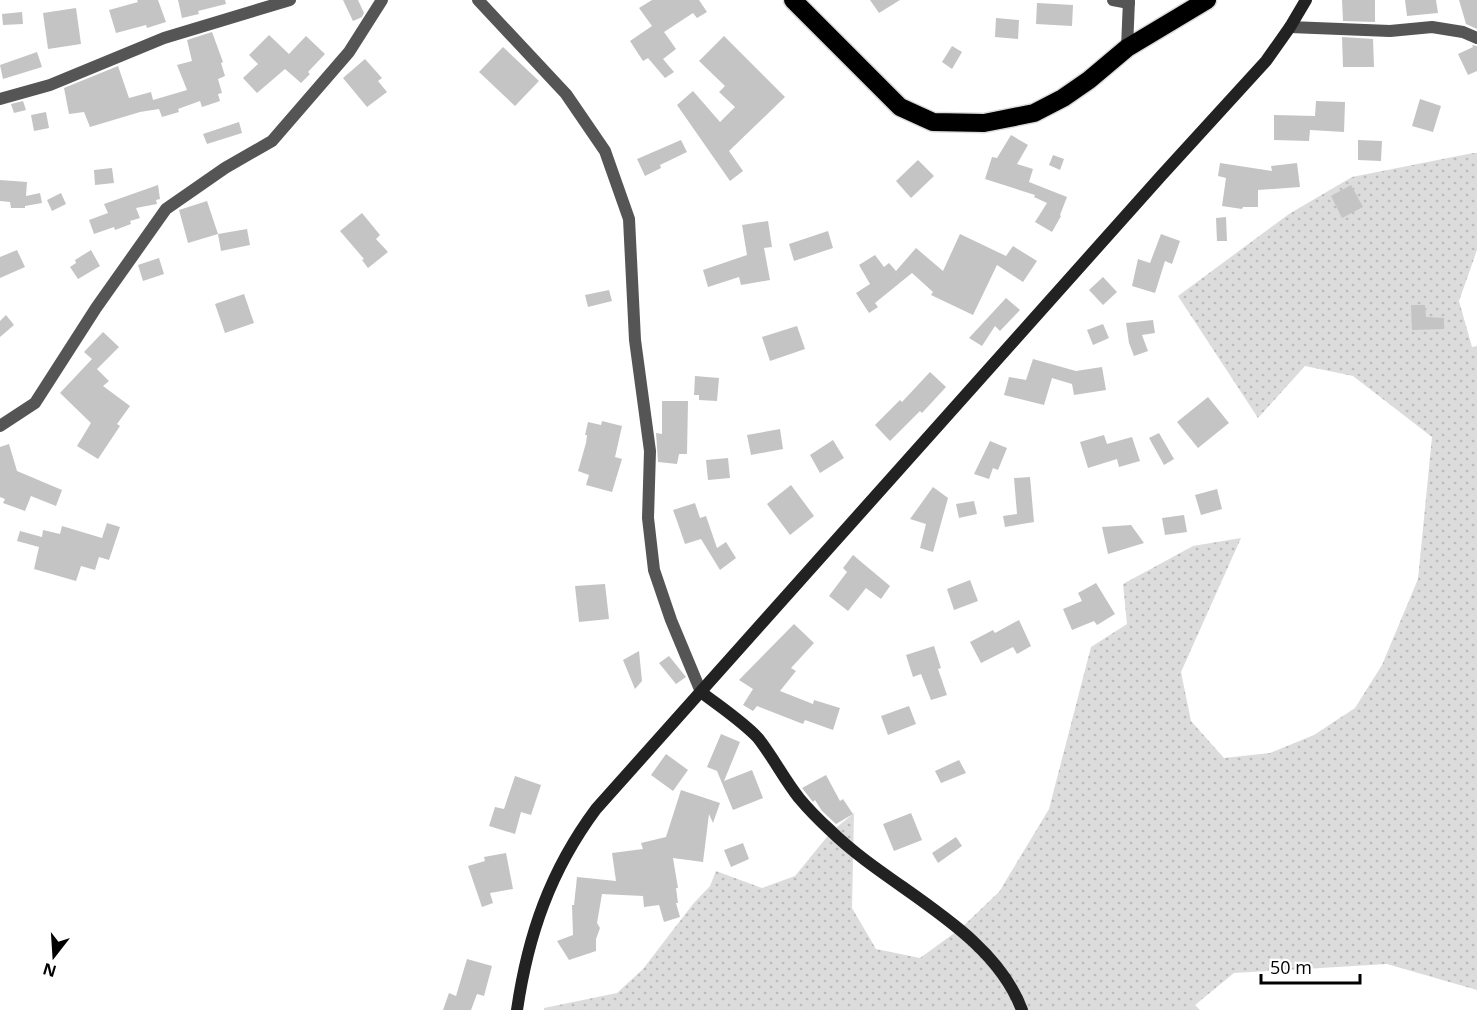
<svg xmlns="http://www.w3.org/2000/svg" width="1477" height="1010" font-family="'Open Sans',sans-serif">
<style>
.grass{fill:url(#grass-dots)}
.building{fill:#c4c4c4}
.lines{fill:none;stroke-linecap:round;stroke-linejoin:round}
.highway-casing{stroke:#dbdbdb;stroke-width:21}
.street{stroke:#555;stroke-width:12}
.secondary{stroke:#222;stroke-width:12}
.highway{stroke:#000;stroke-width:18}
</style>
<defs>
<pattern id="grass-dots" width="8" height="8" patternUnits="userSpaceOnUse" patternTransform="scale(1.5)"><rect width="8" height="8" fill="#dcdcdc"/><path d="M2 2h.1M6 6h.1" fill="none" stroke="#bbb" stroke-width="1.8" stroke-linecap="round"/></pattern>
</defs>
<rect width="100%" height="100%" fill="#fff"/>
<!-- grass -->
<polygon class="grass" points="1473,153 1477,153 1477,250 1459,301 1472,347 1477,346 1477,990 1387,964 1234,973 1195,1005 1200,1010 544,1010 544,1008 617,993 643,969 693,904 710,886 716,871 762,888 795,876 831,832 854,813 852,908 876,949 920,958 960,929 999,892 1049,809 1091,647 1127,624 1123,584 1193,546 1241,538 1181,672 1191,721 1224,758 1270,753 1314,735 1355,708 1382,665 1418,579 1432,437 1353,376 1305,366 1258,418 1178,296 1289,214 1352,177"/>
<!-- building -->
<g class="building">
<polygon points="137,0 158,0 166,22 147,28 146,25 116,33 109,10 138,2"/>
<polygon points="178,0 225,0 226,4 198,11 199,14 182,18"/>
<polygon points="343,0 358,0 364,13 362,17 353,21"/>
<polygon points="652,0 699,0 707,12 697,18 693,13 664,32 676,49 663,59 674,72 665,78 648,58 643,61 630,41 652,26 639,8"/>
<polygon points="870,0 900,0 879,13"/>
<polygon points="1342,0 1375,0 1375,22 1343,21"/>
<polygon points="1405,0 1436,0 1438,13 1407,16"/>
<polygon points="1459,0 1477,0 1477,29 1466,24"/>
<polygon points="1037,3 1073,5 1072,26 1036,24"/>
<polygon points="76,8 81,44 48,49 43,13"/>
<polygon points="22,12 23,24 3,25 2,14"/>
<polygon points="996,18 1019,20 1018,39 995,37"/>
<polygon points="212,32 223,62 221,63 225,76 218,79 222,93 218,94 220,101 202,107 200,101 178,109 179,112 162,117 159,109 140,112 90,127 84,112 69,114 64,88 118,66 129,98 151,92 153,100 187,90 177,65 192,61 187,40"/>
<polygon points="269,35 289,54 306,36 325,54 308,72 310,74 301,83 285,69 257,93 243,78 258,64 249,55"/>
<polygon points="724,36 785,97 729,151 743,171 730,181 677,105 693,91 720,122 735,107 719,92 725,86 699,61"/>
<polygon points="1342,37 1373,39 1374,67 1343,67"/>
<polygon points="1472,45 1477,46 1477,71 1468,75 1458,54 1473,47"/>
<polygon points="952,46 962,52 952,69 942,62"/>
<polygon points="503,47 539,81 515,106 479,72"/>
<polygon points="37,52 42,67 3,79 0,65"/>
<polygon points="365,59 382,78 378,81 387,92 367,107 343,78"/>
<polygon points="1420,99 1441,106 1433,132 1412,126"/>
<polygon points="23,101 26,110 14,113 11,104"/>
<polygon points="1316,101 1345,102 1344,132 1310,130 1309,141 1274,140 1274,115 1315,116"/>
<polygon points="46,112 49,128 34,131 31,115"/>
<polygon points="239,122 242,133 207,144 203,134"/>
<polygon points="1011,135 1028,145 1017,164 1033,169 1029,182 1067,197 1060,215 1061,216 1052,232 1035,222 1047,203 1034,197 1035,195 985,179 992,157 997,158"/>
<polygon points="681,140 687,152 660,165 661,168 645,176 637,159"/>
<polygon points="1358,140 1382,141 1381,161 1358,160"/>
<polygon points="1053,155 1064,159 1060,170 1049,165"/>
<polygon points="918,160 934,176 911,198 896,181"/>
<polygon points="1220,163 1272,171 1271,166 1297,163 1300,187 1258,190 1258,207 1243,207 1242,209 1222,206 1226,178 1218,176"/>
<polygon points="112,168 114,183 95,185 94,170"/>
<polygon points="0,180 27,182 26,196 40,193 42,203 25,206 25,208 11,208 10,202 0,201"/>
<polygon points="158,185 160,199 156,200 157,204 136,208 140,218 130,221 131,224 115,230 114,227 94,234 89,220 108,213 104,204"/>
<polygon points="1351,185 1363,207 1342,218 1331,196"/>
<polygon points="61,193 66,204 52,211 47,200"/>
<polygon points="207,201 218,234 188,243 179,210"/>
<polygon points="362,213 380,235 376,239 388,252 368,268 362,260 364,259 340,231"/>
<polygon points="1226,217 1227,241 1217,241 1216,218"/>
<polygon points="768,221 772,247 764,248 770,280 741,285 739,277 708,287 703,270 747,255 742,225"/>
<polygon points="247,229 250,245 221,251 218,234"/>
<polygon points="828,231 833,248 794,261 789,244"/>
<polygon points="960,234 1006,256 1013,246 1037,261 1023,282 997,265 973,315 931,295 933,292 912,273 875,303 878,307 869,313 856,293 870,284 859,265 875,255 884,267 889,263 896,271 916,248 943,271"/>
<polygon points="1161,234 1180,241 1172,264 1165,261 1155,293 1132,286 1138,259 1150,263"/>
<polygon points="17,250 25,267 0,278 0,257"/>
<polygon points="91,250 100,266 78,279 70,267 76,263 75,260"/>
<polygon points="159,258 164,274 143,281 138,265"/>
<polygon points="1103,277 1117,292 1103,305 1089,290"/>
<polygon points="609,290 612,301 588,307 585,295"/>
<polygon points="244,294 254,323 225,333 215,304"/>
<polygon points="1006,298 1020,310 1000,331 995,326 982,346 969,338"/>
<polygon points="1411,305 1425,305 1426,317 1444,318 1444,329 1412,330"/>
<polygon points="6,315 14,325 0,337 0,321"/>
<polygon points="1153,320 1155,333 1142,335 1148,351 1134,356 1129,343 1126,323"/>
<polygon points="1103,324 1109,338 1093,345 1087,330"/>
<polygon points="797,326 805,349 770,361 762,337"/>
<polygon points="103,332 119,347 97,369 109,381 103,386 130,406 117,424 120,426 98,459 77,446 91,423 60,393 92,359 84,352"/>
<polygon points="1033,359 1076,371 1102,367 1106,390 1074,395 1072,384 1052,378 1044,405 1004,395 1009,377 1026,380"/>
<polygon points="930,372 946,387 922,413 920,411 890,441 875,425 900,400 902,402"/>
<polygon points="695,376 719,378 717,401 699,400 699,395 694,395"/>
<polygon points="1208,397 1229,423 1198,448 1177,422"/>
<polygon points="662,401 688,401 687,454 679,454 677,464 658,462 656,433 662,434"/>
<polygon points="602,421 622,426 615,457 622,459 612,492 586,485 589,475 578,471 586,443 587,435 585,435 588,422 601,425"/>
<polygon points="780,429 783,449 751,455 747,435"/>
<polygon points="1159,433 1174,459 1164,465 1149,438"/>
<polygon points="1104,435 1107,444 1132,437 1140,461 1119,467 1117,459 1088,468 1080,442"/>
<polygon points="833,440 844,458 820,473 810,455"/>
<polygon points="990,441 1007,448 998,470 993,468 989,479 974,474"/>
<polygon points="9,444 17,471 62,490 56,506 31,496 25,511 3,503 5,499 0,497 0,447"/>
<polygon points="728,458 730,478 708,480 706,460"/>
<polygon points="1030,477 1034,522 1005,527 1003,516 1017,514 1014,478"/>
<polygon points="791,485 814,516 790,535 767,504"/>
<polygon points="933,487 948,498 933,552 920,548 926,524 910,519"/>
<polygon points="1217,489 1222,509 1201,515 1195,495"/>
<polygon points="974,501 977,514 959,518 956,504"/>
<polygon points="695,503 700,518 706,516 717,548 726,542 736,558 720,570 701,539 685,544 677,521 673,510"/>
<polygon points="1184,515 1187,532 1165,535 1162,518"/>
<polygon points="107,523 120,527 109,560 99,557 95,570 81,566 76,581 34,569 39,547 17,541 20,531 42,537 43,530 60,534 62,526 102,538"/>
<polygon points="1131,525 1144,543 1108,554 1102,527"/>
<polygon points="853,555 890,586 881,599 866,588 848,611 829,596 847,572 843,568"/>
<polygon points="970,580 978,601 954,610 947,589"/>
<polygon points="1096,583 1115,614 1097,625 1094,621 1072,630 1063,609 1082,601 1078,593"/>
<polygon points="605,584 609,619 579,622 575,586"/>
<polygon points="1019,620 1031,646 1017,654 1013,647 981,663 970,642 993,630 995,633"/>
<polygon points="794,624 814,643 791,668 796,671 780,691 813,704 814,700 840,708 833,730 805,720 803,724 757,706 753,711 743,705 753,689 739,680"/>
<polygon points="934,646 941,668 938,669 947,695 931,700 921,674 913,677 906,655"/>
<polygon points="639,651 642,681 635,689 623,660"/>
<polygon points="669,656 686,677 676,684 659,663"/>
<polygon points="909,706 916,724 888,735 881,716"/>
<polygon points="721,734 740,742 724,781 752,770 763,798 733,810 717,771 707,767"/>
<polygon points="666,754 688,770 673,791 651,775"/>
<polygon points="959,760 966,773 941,783 935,771"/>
<polygon points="826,775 840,801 843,799 853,814 836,824 822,811 815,800 813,802 802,788"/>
<polygon points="515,776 541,785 531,815 521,812 515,834 489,826 495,807 504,809"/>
<polygon points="681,790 720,803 713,823 709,814 703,862 673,858 678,888 676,888 678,903 676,903 680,917 664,922 659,905 644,907 643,896 602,894 597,923 600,928 596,939 596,951 569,960 557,941 573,935 572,905 574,905 577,877 616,881 612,853 643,849 641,843 666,837"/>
<polygon points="911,813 922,840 894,851 883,824"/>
<polygon points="956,837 962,846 938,863 932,853"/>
<polygon points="743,843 749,859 731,867 724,850"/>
<polygon points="506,853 513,889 490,893 493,903 482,907 468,866 485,861 484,857"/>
<polygon points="467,959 492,966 484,996 477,994 471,1010 443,1010 449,993 456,996"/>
</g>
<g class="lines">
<defs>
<polyline id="highway" points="793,0 900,107 933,122 984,123 1034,113 1063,98 1089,80 1127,48 1207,0"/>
</defs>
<!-- highway casing -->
<use href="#highway" class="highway-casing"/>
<!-- street -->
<g class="street">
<polyline points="478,0 566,94 605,151 629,219 635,340 650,451 648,518 654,570 671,620 701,692"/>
<polyline points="1113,0 1129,3"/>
<polyline points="1290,27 1390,31 1432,27 1463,32 1477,38"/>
<polyline points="1127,48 1129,0"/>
<polyline points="0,99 50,85 164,38 290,0"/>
<polyline points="0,426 35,403 96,308 166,209 225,168 272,141 349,52 382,0"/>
</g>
<!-- secondary -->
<g class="secondary">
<path d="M701,692C719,706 742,721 758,738C773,757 784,779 799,798C809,810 820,821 831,831C890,889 992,929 1022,1010"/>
<path d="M517,1010C528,935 550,871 596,809L1161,176L1266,61L1290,27L1306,0"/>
</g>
<!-- highway -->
<use href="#highway" class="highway"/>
</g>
<!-- north arrow -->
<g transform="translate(54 956) rotate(197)" stroke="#ffffff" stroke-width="4.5" paint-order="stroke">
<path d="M0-4.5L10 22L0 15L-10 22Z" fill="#000000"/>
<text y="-9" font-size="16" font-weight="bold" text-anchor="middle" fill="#000000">N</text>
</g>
<!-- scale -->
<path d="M1261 974v9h99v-9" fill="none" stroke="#000000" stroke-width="3"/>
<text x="1270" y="974" font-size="18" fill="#000000" stroke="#ffffff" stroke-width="4.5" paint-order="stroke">50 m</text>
</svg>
